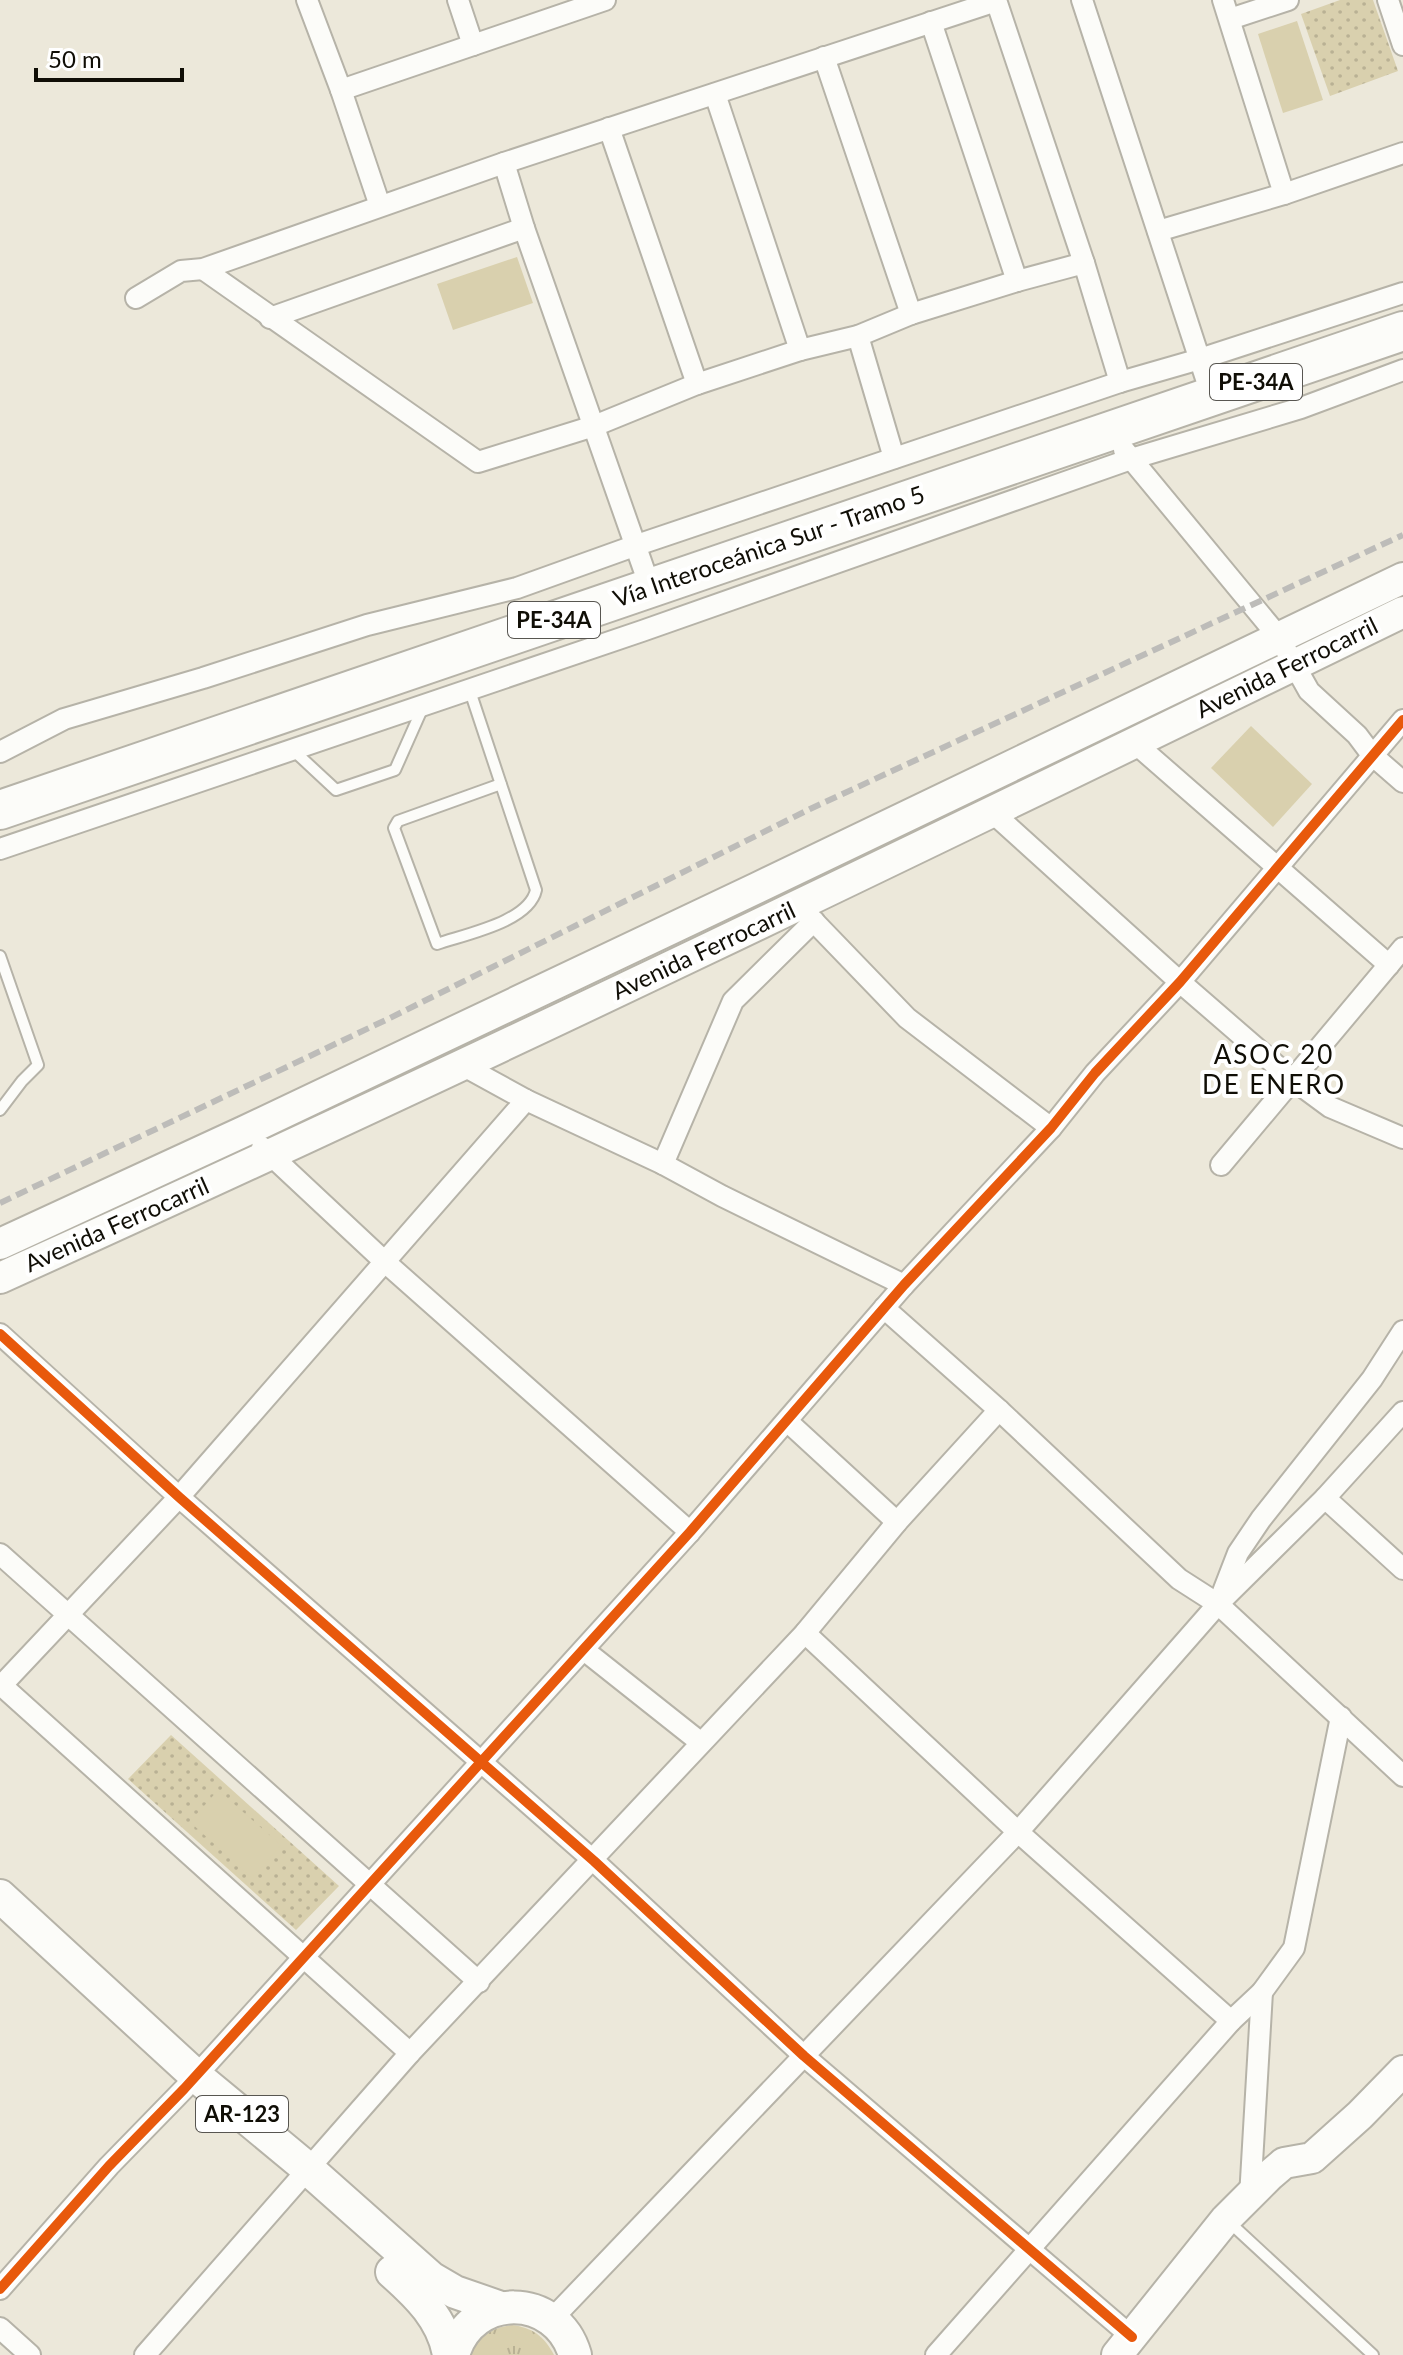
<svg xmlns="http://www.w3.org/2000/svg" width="1403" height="2355" font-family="Lato,sans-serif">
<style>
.grass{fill:url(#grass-tufts)}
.park{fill:url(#park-dots)}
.pitch{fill:#d9d0ae}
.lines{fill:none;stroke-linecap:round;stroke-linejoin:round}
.lane-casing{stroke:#b6b3a8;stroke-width:14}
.street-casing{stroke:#b6b3a8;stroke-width:24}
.secondary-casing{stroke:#b6b3a8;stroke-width:34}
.primary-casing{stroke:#b6b3a8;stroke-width:36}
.highway-casing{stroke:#b6b3a8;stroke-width:42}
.lane{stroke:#fcfcf9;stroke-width:10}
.street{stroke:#fcfcf9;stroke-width:20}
.secondary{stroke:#fcfcf9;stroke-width:30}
.primary{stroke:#fcfcf9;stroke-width:32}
.highway{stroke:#fcfcf9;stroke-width:38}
.rail{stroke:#bdbcb9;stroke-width:6;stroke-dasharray:12 6;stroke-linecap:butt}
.cycleway-casing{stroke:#fff;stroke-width:15}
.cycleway{stroke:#e8590c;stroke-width:10}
.labels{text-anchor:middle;stroke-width:8;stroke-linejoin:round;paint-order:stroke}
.shield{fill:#fff;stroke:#585651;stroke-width:2}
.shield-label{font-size:22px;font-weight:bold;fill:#100e06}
.street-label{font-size:24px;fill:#100e06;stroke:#fff}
.neighbourhood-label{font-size:26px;letter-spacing:2px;fill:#100e06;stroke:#fff}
</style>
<defs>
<pattern id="grass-tufts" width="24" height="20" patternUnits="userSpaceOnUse" patternTransform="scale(2)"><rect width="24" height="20" fill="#d9d0ae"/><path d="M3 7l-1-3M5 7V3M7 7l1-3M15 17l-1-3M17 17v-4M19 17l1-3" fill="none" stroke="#b9b194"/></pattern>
<pattern id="park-dots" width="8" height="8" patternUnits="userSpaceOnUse" patternTransform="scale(2)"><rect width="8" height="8" fill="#d9d0ae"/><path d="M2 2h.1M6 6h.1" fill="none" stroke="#b9b194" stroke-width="1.8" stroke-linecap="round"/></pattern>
</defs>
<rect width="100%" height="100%" fill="#ece8da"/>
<!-- grass -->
<path class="grass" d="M512,2325C533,2328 544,2336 554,2355H469C480,2336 491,2328 512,2325Z"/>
<!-- park -->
<g class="park">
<polygon points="1340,0 1373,0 1398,71 1330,96 1301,14"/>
<polygon points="171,1735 339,1886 296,1930 128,1779"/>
</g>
<!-- pitch -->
<g class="pitch">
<polygon points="1297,21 1323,100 1283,113 1258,34"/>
<polygon points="517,257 533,303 453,330 437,284"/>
<polygon points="1251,726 1312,784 1273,827 1211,768"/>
<polygon points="218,1790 281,1845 252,1878 190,1822"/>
</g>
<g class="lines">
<defs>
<g id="lane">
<path d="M469,688L536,890C529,922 466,934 437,944L394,828L398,821L501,784"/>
<polyline points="293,750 336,790 395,770 423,707"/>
<polyline points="0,956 38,1065 22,1081 0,1110"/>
<polyline points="1228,2221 1373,2355"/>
</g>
<g id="street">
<polyline points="307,0 341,90 380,206"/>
<polyline points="458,0 473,45"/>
<polyline points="996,0 1084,263 1120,382"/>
<polyline points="1082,0 1212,397"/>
<polyline points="1223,0 1284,194"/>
<polyline points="1388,0 1403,45"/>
<polyline points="1230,19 1288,0"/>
<polyline points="931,22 1017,281"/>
<polyline points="824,57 911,314"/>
<polyline points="341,90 605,0"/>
<polyline points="715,94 800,350"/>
<polyline points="609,128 697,384"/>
<polyline points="504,163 524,228 650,587"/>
<polyline points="1158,231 1284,194 1403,153"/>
<polyline points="203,269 478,462 594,426 697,384 800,350 858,336 911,314 1017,281 1084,263"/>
<polyline points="136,298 181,271 203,269 504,163 996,1"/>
<polyline points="270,318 524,228"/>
<polyline points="858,336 894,458"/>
<polyline points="1124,450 1278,636 1309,691 1357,735 1372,755 1403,782"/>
<polyline points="1136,744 1389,965"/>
<polyline points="0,752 64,719 203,678 367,625 517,588 634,546 1120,382 1200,359 1403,293"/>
<polyline points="992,812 1180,982 1292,1079 1330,1107 1403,1138"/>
<polyline points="0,849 642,631 1131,459 1301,408 1403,370"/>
<polyline points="799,906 907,1018 1051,1128"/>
<polyline points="462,1065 526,1100 663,1164 722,1196 904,1285"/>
<polyline points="262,1147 385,1262 690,1532"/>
<polyline points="663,1164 733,1001 814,921"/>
<polyline points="1221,1165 1403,948"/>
<polyline points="884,1308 999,1410 1179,1579 1218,1604 1403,1776"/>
<polyline points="0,1334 179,1497 594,1861 804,2056 1132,2337"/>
<polyline points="787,1421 897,1522"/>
<polyline points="1325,1498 1403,1569"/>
<polyline points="0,1554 479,1982"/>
<polyline points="1221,1597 1238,1553 1261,1519 1372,1379 1403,1331"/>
<polyline points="805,1633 1018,1832 1231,2021"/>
<polyline points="584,1650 700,1742"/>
<polyline points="0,1684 410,2053"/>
<polyline points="0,1687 179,1497 526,1100"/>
<polyline points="1250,2197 1262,1992"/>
<polyline points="0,2289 109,2166 184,2089 690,1532 904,1285 1051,1128 1095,1073 1180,982 1403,720"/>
<polyline points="552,2319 1018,1832 1218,1604 1325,1498 1403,1412"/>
<polyline points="0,2328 30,2355"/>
<polyline points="145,2355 410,2053 805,1633 897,1522 999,1410"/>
<polyline points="936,2355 1231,2021 1262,1992 1294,1948 1341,1717"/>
</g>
<g id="secondary">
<polyline points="0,1244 245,1131 757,888 1403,578"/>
<path d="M0,1278C472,1065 938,839 1403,612"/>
<polyline points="1117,2355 1226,2219 1270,2175 1284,2163 1312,2158 1360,2115 1403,2071"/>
</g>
<g id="primary">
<polyline points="0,1896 196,2076 307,2168 431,2278 455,2292 501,2308"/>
<path d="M392,2272C418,2295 443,2319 449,2355"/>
<path d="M453,2355C471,2291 557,2292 575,2355"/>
</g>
<polyline id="highway" points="0,810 1403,331"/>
</defs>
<!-- lane casing -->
<use href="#lane" class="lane-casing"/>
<!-- street casing -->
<use href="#street" class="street-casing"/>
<!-- secondary casing -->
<use href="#secondary" class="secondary-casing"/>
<!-- primary casing -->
<use href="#primary" class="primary-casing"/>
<!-- highway casing -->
<use href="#highway" class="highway-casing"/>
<!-- lane -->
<use href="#lane" class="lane"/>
<!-- street -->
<use href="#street" class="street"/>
<!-- secondary -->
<use href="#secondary" class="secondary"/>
<!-- primary -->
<use href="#primary" class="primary"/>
<!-- highway -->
<use href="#highway" class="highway"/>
<!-- rail -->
<polyline class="rail" points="0,1203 390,1018 810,809 1403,535"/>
<defs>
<g id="cycleway">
<polyline points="0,1334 179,1497 594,1861 804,2056 1132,2337"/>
<polyline points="0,2289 109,2166 184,2089 690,1532 904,1285 1051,1128 1095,1073 1180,982 1403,720"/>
</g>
</defs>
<!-- cycleway casing -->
<use href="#cycleway" class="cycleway-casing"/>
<!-- cycleway -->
<use href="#cycleway" class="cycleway"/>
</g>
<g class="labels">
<!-- shield labels -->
<g class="shield">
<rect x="1210" y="364" width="92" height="36" rx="6"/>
<rect x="508" y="602" width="92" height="36" rx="6"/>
<rect x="196" y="2096" width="92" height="36" rx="6"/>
</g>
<g class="shield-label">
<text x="1256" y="390">PE-34A</text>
<text x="554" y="628">PE-34A</text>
<text x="242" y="2122">AR-123</text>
</g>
<!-- street labels -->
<g class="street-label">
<text transform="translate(769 547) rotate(-19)" y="8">Vía Interoceánica Sur - Tramo 5</text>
<text transform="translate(1287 668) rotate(-26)" y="8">Avenida Ferrocarril</text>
<text transform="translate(704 951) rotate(-25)" y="8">Avenida Ferrocarril</text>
<text transform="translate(117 1225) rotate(-24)" y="8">Avenida Ferrocarril</text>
</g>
<!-- neighbourhood labels -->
<g class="neighbourhood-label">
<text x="1274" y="1064">ASOC 20<tspan x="1274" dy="30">DE ENERO</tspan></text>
</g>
</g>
<!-- scale -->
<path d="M36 68v12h146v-12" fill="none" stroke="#100e06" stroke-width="4"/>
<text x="48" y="68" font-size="24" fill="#100e06" stroke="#ffffff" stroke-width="6" paint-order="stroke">50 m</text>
</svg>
